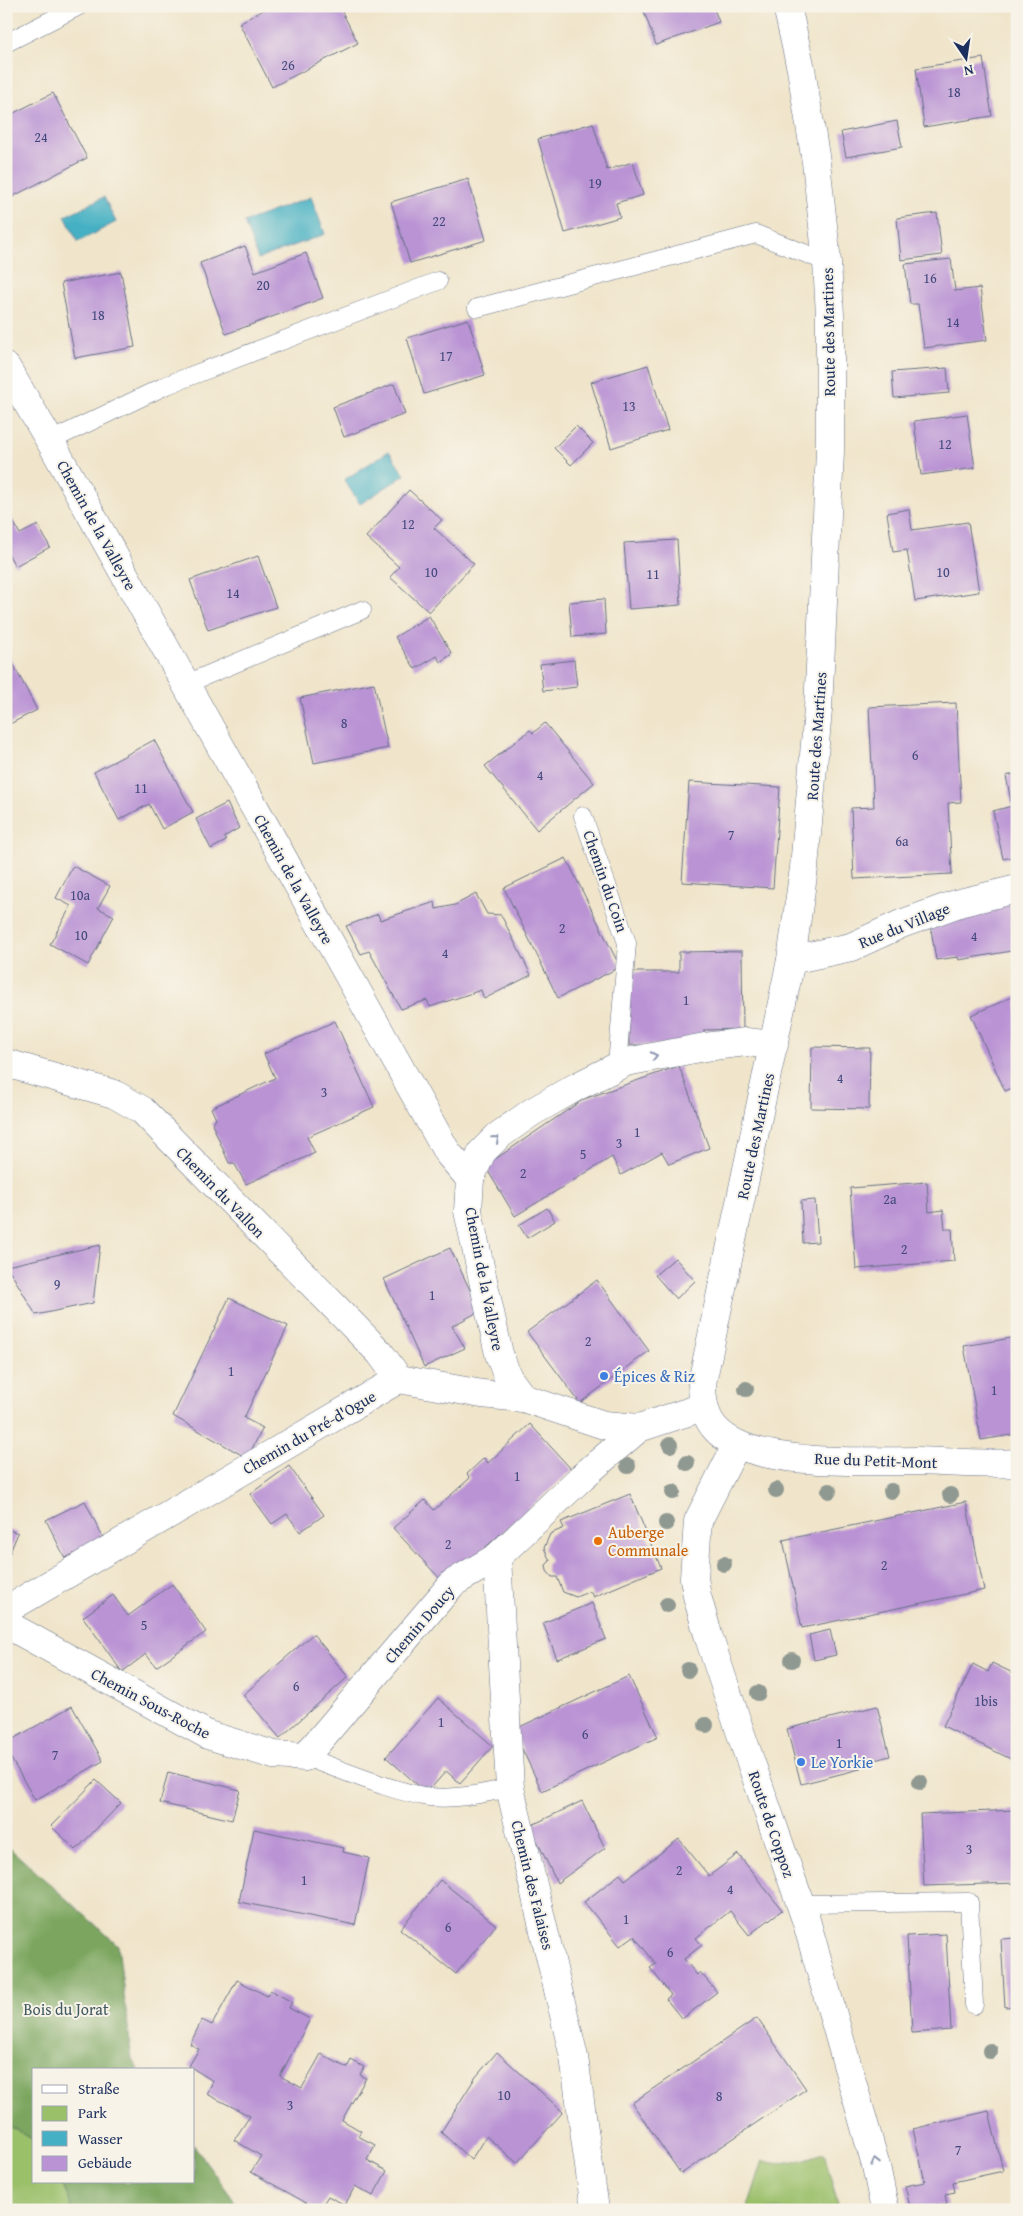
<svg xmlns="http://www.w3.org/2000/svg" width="1023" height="2216" font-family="'Gentium Book Plus',serif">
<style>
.green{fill:#9bc06a;stroke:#5b7864}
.forest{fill:#7ca65e;stroke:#4c6a5e}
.water{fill:#45b0c3;stroke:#307090}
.building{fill:#b993d4}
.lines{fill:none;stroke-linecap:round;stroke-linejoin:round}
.lane-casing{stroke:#666f84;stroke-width:19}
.street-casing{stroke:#666f84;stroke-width:29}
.lane{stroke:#fff;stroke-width:18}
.street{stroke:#fff;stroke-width:28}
.tree{fill:#909991}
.oneway{stroke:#8d97ae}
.shop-dot{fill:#3f7fe0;stroke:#f7f3e8;stroke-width:2}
.food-dot{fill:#e8710a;stroke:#f7f3e8;stroke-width:2}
.labels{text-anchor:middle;stroke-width:4;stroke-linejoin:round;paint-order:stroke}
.number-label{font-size:14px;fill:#42487c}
.street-label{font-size:16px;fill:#1b2f5e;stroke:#f7f3e8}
.shop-label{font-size:16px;fill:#366cbe;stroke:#f7f3e8;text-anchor:start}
.food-label{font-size:16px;fill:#c56008;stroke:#f7f3e8;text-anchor:start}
.park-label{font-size:16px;fill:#415a62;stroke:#f7f3e8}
</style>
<rect width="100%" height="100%" fill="#f7f3e8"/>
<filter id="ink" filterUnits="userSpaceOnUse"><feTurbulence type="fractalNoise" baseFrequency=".02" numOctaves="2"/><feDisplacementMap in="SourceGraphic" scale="10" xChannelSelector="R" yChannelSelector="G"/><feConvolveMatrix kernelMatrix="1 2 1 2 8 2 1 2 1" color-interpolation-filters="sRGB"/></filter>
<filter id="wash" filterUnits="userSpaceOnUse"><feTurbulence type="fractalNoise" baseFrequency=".0096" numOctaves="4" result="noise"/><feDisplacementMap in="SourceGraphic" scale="20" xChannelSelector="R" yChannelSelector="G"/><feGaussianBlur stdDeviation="1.12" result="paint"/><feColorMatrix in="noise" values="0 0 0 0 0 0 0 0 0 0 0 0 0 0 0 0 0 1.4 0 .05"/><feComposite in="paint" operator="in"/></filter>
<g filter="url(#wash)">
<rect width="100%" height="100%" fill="#f0e5cb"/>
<!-- green -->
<g class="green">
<polygon points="6,2124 34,2140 34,2182 62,2182 73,2210 6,2210"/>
<path d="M824,2153L839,2208L834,2210H747L763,2160C784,2169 804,2159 824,2153Z"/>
</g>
<!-- forest -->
<g class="forest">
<polygon points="6,1845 118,1945 132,2060 139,2070 34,2070 34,2140 6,2124"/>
<polygon points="194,2145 241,2210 73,2210 62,2182 194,2182"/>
</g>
<!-- water -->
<g class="water">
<polygon points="104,197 116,222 78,242 65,216"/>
<polygon points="311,197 325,234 258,259 244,222"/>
<polygon points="389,451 405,475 360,504 344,480"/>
</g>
<g id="blocks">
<!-- building -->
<g class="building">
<polygon points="271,6 339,6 358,43 272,87 239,23"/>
<polygon points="642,6 713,6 719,22 656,45"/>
<polygon points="983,58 992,116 924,127 916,68"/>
<polygon points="53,93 87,158 6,200 6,117"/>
<polygon points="897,121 902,147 846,157 841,132"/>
<polygon points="593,123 607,170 633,162 643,195 616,203 620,217 565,233 538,139"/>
<polygon points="468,179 486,240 410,263 391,202"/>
<polygon points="937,213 942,255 901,260 897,218"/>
<polygon points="245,246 255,272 306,253 323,298 226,334 200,263"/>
<polygon points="951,259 955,291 980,288 987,340 924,348 918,304 910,304 905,264"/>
<polygon points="121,272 135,347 75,358 61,283"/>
<polygon points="468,319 485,375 424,394 407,338"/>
<polygon points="648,365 668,430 611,448 591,382"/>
<polygon points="947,368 949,393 894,398 892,372"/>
<polygon points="394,384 405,414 344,437 333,407"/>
<polygon points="967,414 975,468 921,475 914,421"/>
<polygon points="576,426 593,443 571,465 554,448"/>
<polygon points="409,490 442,520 434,528 474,564 429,612 390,577 399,567 366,537"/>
<polygon points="6,508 20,534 38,525 50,547 15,566 9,555 6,556"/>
<polygon points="909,509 912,530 968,522 979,592 915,601 907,550 893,552 887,513"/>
<polygon points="677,540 681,605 629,609 624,543"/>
<polygon points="258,556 276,607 208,630 190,580"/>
<polygon points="604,599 606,634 572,637 569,602"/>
<polygon points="429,616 452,654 440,662 437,656 415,669 395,637"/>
<polygon points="6,650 37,710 6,726"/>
<polygon points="574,660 577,687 543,691 540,664"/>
<polygon points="374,683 388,748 314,763 300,698"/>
<polygon points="956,703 961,802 948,803 952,874 854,879 851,808 874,807 869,707"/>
<polygon points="545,723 594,783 537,830 485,766 530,730 533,733"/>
<polygon points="154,740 193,812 162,829 149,804 119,820 94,772"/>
<polygon points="1017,773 1017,856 1003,859 993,811 1012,806 1006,776"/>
<polygon points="689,782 780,787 773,888 682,882"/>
<polygon points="227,803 239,828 224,837 226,841 211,849 196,819"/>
<polygon points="566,858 620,967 558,998 504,888"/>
<polygon points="73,866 110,886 98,908 114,916 88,965 50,944 71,906 56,898"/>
<polygon points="476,894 487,914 501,915 531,975 484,999 481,990 430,1007 427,1000 401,1009 369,951 361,954 346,926 378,914 380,920 435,902 436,909 455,905"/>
<polygon points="1015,903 1017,950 959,960 958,957 936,960 930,923"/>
<polygon points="742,951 743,1029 704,1030 704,1045 629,1045 628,972 679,972 679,952"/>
<polygon points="1017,995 1017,1086 1005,1091 971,1015"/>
<polygon points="335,1021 374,1107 307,1137 315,1153 246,1184 234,1163 229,1163 212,1124 216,1119 211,1108 275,1078 264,1054"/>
<polygon points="812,1047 870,1048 869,1109 811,1108"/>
<polygon points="679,1066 709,1148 669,1164 662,1152 621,1175 612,1157 515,1216 485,1166 584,1099"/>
<polygon points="927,1182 929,1212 943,1210 945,1229 952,1229 954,1261 856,1269 850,1188"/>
<polygon points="815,1200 818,1242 803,1243 801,1201"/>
<polygon points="547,1208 555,1221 527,1238 519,1225"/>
<polygon points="100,1245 93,1303 36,1315 7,1266"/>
<polygon points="450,1248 480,1311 452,1326 465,1348 424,1367 384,1279"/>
<polygon points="675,1258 695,1281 676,1299 655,1275"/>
<polygon points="597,1280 649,1351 580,1403 527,1332"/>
<polygon points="229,1298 288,1326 244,1418 263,1428 247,1458 173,1416"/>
<polygon points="1017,1337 1017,1434 981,1440 964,1346"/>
<polygon points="530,1424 572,1470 470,1561 443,1582 393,1528 425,1500 434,1510 470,1478 467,1474 484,1458 488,1463"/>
<polygon points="289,1466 324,1515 300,1532 287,1514 272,1524 250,1494"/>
<polygon points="630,1494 661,1568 593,1597 590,1591 576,1597 563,1592 557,1577 552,1577 547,1571 546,1565 550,1561 544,1548 550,1534 564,1528 561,1522"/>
<polygon points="85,1501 104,1540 65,1558 46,1520"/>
<polygon points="966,1502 984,1590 802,1628 783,1540"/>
<polygon points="6,1529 18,1533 6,1562"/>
<polygon points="172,1584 206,1632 156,1667 146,1654 122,1672 83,1617 113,1595 128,1616"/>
<polygon points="592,1603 606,1639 557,1659 543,1623"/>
<polygon points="830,1630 836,1655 814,1660 809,1635"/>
<polygon points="313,1634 348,1677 280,1738 243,1695"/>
<polygon points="992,1663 1017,1675 1017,1762 943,1726 973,1664 988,1672"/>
<polygon points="629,1676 658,1737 542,1791 513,1730"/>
<polygon points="438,1698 493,1746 460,1783 446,1771 427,1793 386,1757"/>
<polygon points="72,1706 103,1761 35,1800 6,1750 6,1743"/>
<polygon points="877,1706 890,1756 859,1764 860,1769 801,1784 787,1729"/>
<polygon points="168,1772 240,1790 232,1820 160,1803"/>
<polygon points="96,1780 121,1803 76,1850 51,1826"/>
<polygon points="582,1801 605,1848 557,1883 530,1826"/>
<polygon points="1017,1810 1017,1883 924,1886 920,1814"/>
<polygon points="254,1829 344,1848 343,1852 369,1858 355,1925 239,1902"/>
<polygon points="679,1839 709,1876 738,1854 782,1910 749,1935 730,1911 696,1938 702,1945 684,1959 697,1975 700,1972 717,1992 682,2019 666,1999 671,1995 650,1968 656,1964 634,1936 620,1946 584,1902 620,1874 625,1880"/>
<polygon points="440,1880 496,1925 456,1974 400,1929"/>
<polygon points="946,1934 951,2030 912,2033 907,1936"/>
<polygon points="1017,1938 1017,2006 1005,2007 1001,1939"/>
<polygon points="237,1980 267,1996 270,1990 292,2002 289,2008 310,2019 280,2076 302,2088 321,2054 347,2068 351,2060 364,2067 360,2075 366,2078 342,2120 361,2131 358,2136 375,2145 367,2160 387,2171 373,2196 355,2186 345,2205 328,2196 319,2210 251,2172 261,2156 234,2140 250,2116 207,2094 213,2081 189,2066 199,2049 190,2044 202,2020 212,2025"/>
<polygon points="757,2018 806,2089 681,2174 632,2103"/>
<polygon points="497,2052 563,2112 517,2163 486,2136 471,2160 441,2132 475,2078"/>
<polygon points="989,2111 1003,2171 953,2182 955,2192 945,2194 947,2205 910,2207 905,2186 925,2182 913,2129"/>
</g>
</g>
</g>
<g filter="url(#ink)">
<use href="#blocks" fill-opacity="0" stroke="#666f84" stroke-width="1"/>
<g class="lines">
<defs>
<g id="lane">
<polyline points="6,43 79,6"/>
<polyline points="477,308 756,234 827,262"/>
<polyline points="50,441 167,385 438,281"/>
<polyline points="186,684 362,610"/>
<polyline points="583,816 627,943 617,1066"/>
<path d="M305,1757C343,1770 392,1792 430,1797C456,1800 484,1793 510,1788"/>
<polyline points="801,1904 969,1902 974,2005"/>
</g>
<g id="street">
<path d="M787,6L801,69L816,162L827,262L830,315V451L818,710L804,868L791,960L702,1383C702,1412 709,1431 737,1444C781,1465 868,1461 918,1461C951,1462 984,1465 1017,1463"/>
<polyline points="6,367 50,441 447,1152 470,1179"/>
<polyline points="791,960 851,947 901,924 959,903 1017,889"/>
<polyline points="6,1063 114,1094 142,1110 380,1353 399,1379"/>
<polyline points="523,1398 508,1378 499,1354 468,1211 470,1179 482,1152 498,1136 532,1112 576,1087 626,1062 705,1047 746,1042 774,1045"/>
<polyline points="737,1444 698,1521 694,1578 697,1596 709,1638 743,1740 806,1920 876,2166 885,2210"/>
<polyline points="497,1557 510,1788 574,2057 595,2210"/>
<polyline points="6,1610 399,1379 482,1394 523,1398 604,1425 639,1428 703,1407"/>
<polyline points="6,1624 208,1735 274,1755 305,1757 453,1583 497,1557 582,1477 639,1428"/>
</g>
</defs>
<!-- lane casing -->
<use href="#lane" class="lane-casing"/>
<!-- street casing -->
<use href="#street" class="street-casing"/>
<!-- lane -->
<use href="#lane" class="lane"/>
<!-- street -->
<use href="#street" class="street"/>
</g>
<!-- trees -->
<g class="tree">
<circle cx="746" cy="1389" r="8"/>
<circle cx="670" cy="1445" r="8"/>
<circle cx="687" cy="1463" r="8"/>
<circle cx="628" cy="1466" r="8"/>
<circle cx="776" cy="1490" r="8"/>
<circle cx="829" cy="1491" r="8"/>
<circle cx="891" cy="1491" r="8"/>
<circle cx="673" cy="1492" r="8"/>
<circle cx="950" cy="1495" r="8"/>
<circle cx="666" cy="1523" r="8"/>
<circle cx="724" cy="1564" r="8"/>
<circle cx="667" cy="1605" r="8"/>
<circle cx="792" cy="1660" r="8"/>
<circle cx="688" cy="1670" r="8"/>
<circle cx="758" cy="1693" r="8"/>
<circle cx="706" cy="1725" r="8"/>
<circle cx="920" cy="1782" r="8"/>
<circle cx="990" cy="2051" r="8"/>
</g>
<!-- one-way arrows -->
<defs><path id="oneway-chevron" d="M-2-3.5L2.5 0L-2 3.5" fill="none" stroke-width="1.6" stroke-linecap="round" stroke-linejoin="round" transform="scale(1.25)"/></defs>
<g class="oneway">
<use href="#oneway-chevron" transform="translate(654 1056) rotate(-12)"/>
<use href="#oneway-chevron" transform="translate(496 1139) rotate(-41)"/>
<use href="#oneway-chevron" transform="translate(875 2162) rotate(-104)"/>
</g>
</g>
<!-- markers -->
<g class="shop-dot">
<circle cx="604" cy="1376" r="5"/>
<circle cx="801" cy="1762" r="5"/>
</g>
<circle class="food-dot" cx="598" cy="1541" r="5"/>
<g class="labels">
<!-- number labels -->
<g class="number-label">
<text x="288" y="70">26</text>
<text x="954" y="97">18</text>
<text x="41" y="142">24</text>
<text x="595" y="188">19</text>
<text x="439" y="226">22</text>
<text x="930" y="283">16</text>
<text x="263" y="290">20</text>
<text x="98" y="320">18</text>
<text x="953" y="327">14</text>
<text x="446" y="361">17</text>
<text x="629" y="411">13</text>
<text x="945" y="449">12</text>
<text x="408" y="529">12</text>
<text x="431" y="577">10</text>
<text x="943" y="577">10</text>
<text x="653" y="579">11</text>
<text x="233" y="598">14</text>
<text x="344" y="728">8</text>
<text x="915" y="760">6</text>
<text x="540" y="780">4</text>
<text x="141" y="793">11</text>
<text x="731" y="840">7</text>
<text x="902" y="846">6a</text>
<text x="80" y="900">10a</text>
<text x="562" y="933">2</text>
<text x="81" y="940">10</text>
<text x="974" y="941">4</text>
<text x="445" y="958">4</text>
<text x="686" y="1005">1</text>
<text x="840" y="1083">4</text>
<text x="324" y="1097">3</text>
<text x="637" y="1137">1</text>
<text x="619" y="1148">3</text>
<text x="583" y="1159">5</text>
<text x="523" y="1178">2</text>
<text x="890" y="1204">2a</text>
<text x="904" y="1254">2</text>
<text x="57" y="1289">9</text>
<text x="432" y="1300">1</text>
<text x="588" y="1346">2</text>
<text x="231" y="1376">1</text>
<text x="994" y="1395">1</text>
<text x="517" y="1481">1</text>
<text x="448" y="1549">2</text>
<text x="884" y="1570">2</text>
<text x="144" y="1630">5</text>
<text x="296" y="1691">6</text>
<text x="986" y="1706">1bis</text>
<text x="441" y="1727">1</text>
<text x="585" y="1739">6</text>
<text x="839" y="1748">1</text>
<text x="55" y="1760">7</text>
<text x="969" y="1854">3</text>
<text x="679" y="1875">2</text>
<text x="304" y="1885">1</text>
<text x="730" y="1894">4</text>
<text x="626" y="1924">1</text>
<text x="448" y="1932">6</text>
<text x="670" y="1957">6</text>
<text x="504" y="2100">10</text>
<text x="719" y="2101">8</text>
<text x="290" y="2110">3</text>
<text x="958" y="2155">7</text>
</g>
<!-- street labels -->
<g class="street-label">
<text transform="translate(828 332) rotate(-91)" y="6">Route des Martines</text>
<text transform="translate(97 525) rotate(61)" y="6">Chemin de la Valleyre</text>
<text transform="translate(816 736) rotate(-86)" y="6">Route des Martines</text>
<text transform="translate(294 879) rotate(61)" y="6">Chemin de la Valleyre</text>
<text transform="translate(606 881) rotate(71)" y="6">Chemin du Coin</text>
<text transform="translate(904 925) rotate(-22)" y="6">Rue du Village</text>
<text transform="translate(755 1136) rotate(-78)" y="6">Route des Martines</text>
<text transform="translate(221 1192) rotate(46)" y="6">Chemin du Vallon</text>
<text transform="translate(485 1279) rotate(79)" y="6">Chemin de la Valleyre</text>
<text transform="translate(309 1432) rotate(-30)" y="6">Chemin du Pré-d'Ogue</text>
<text transform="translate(876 1460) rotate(2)" y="6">Rue du Petit-Mont</text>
<text transform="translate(419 1624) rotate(-49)" y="6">Chemin Doucy</text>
<text transform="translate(151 1703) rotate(28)" y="6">Chemin Sous-Roche</text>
<text transform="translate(772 1824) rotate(71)" y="6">Route de Coppoz</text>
<text transform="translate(533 1885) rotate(76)" y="6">Chemin des Falaises</text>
</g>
<!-- shop labels -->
<g class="shop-label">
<text x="614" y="1382">Épices &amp; Riz</text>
<text x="811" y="1768">Le Yorkie</text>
</g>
<!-- food labels -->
<g class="food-label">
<text x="608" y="1538">Auberge<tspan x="608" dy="18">Communale</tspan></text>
</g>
<!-- park labels -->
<g class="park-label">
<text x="66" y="2015">Bois du Jorat</text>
</g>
</g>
<!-- margin -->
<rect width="1023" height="2216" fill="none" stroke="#f7f3e8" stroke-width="25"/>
<!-- legend -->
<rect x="32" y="2068" width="162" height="115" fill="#f7f3e8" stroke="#9fa5b1"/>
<rect x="42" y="2085" width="25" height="8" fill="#ffffff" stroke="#9fa5b1"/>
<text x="78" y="2094" font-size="15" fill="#1b2f5e">Straße</text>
<rect x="42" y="2106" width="25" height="15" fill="#9bc06a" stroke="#9fa5b1"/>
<text x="78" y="2118" font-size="15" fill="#1b2f5e">Park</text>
<rect x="42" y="2131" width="25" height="15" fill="#45b0c3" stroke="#9fa5b1"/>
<text x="78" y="2144" font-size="15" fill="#1b2f5e">Wasser</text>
<rect x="42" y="2156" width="25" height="15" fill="#b993d4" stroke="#9fa5b1"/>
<text x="78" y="2168" font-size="15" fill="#1b2f5e">Gebäude</text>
<!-- north arrow -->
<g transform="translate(966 58) rotate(167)" stroke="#f7f3e8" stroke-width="4" paint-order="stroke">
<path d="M0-4L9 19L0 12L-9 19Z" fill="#1b2f5e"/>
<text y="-8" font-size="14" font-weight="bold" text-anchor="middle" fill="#1b2f5e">N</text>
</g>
</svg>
